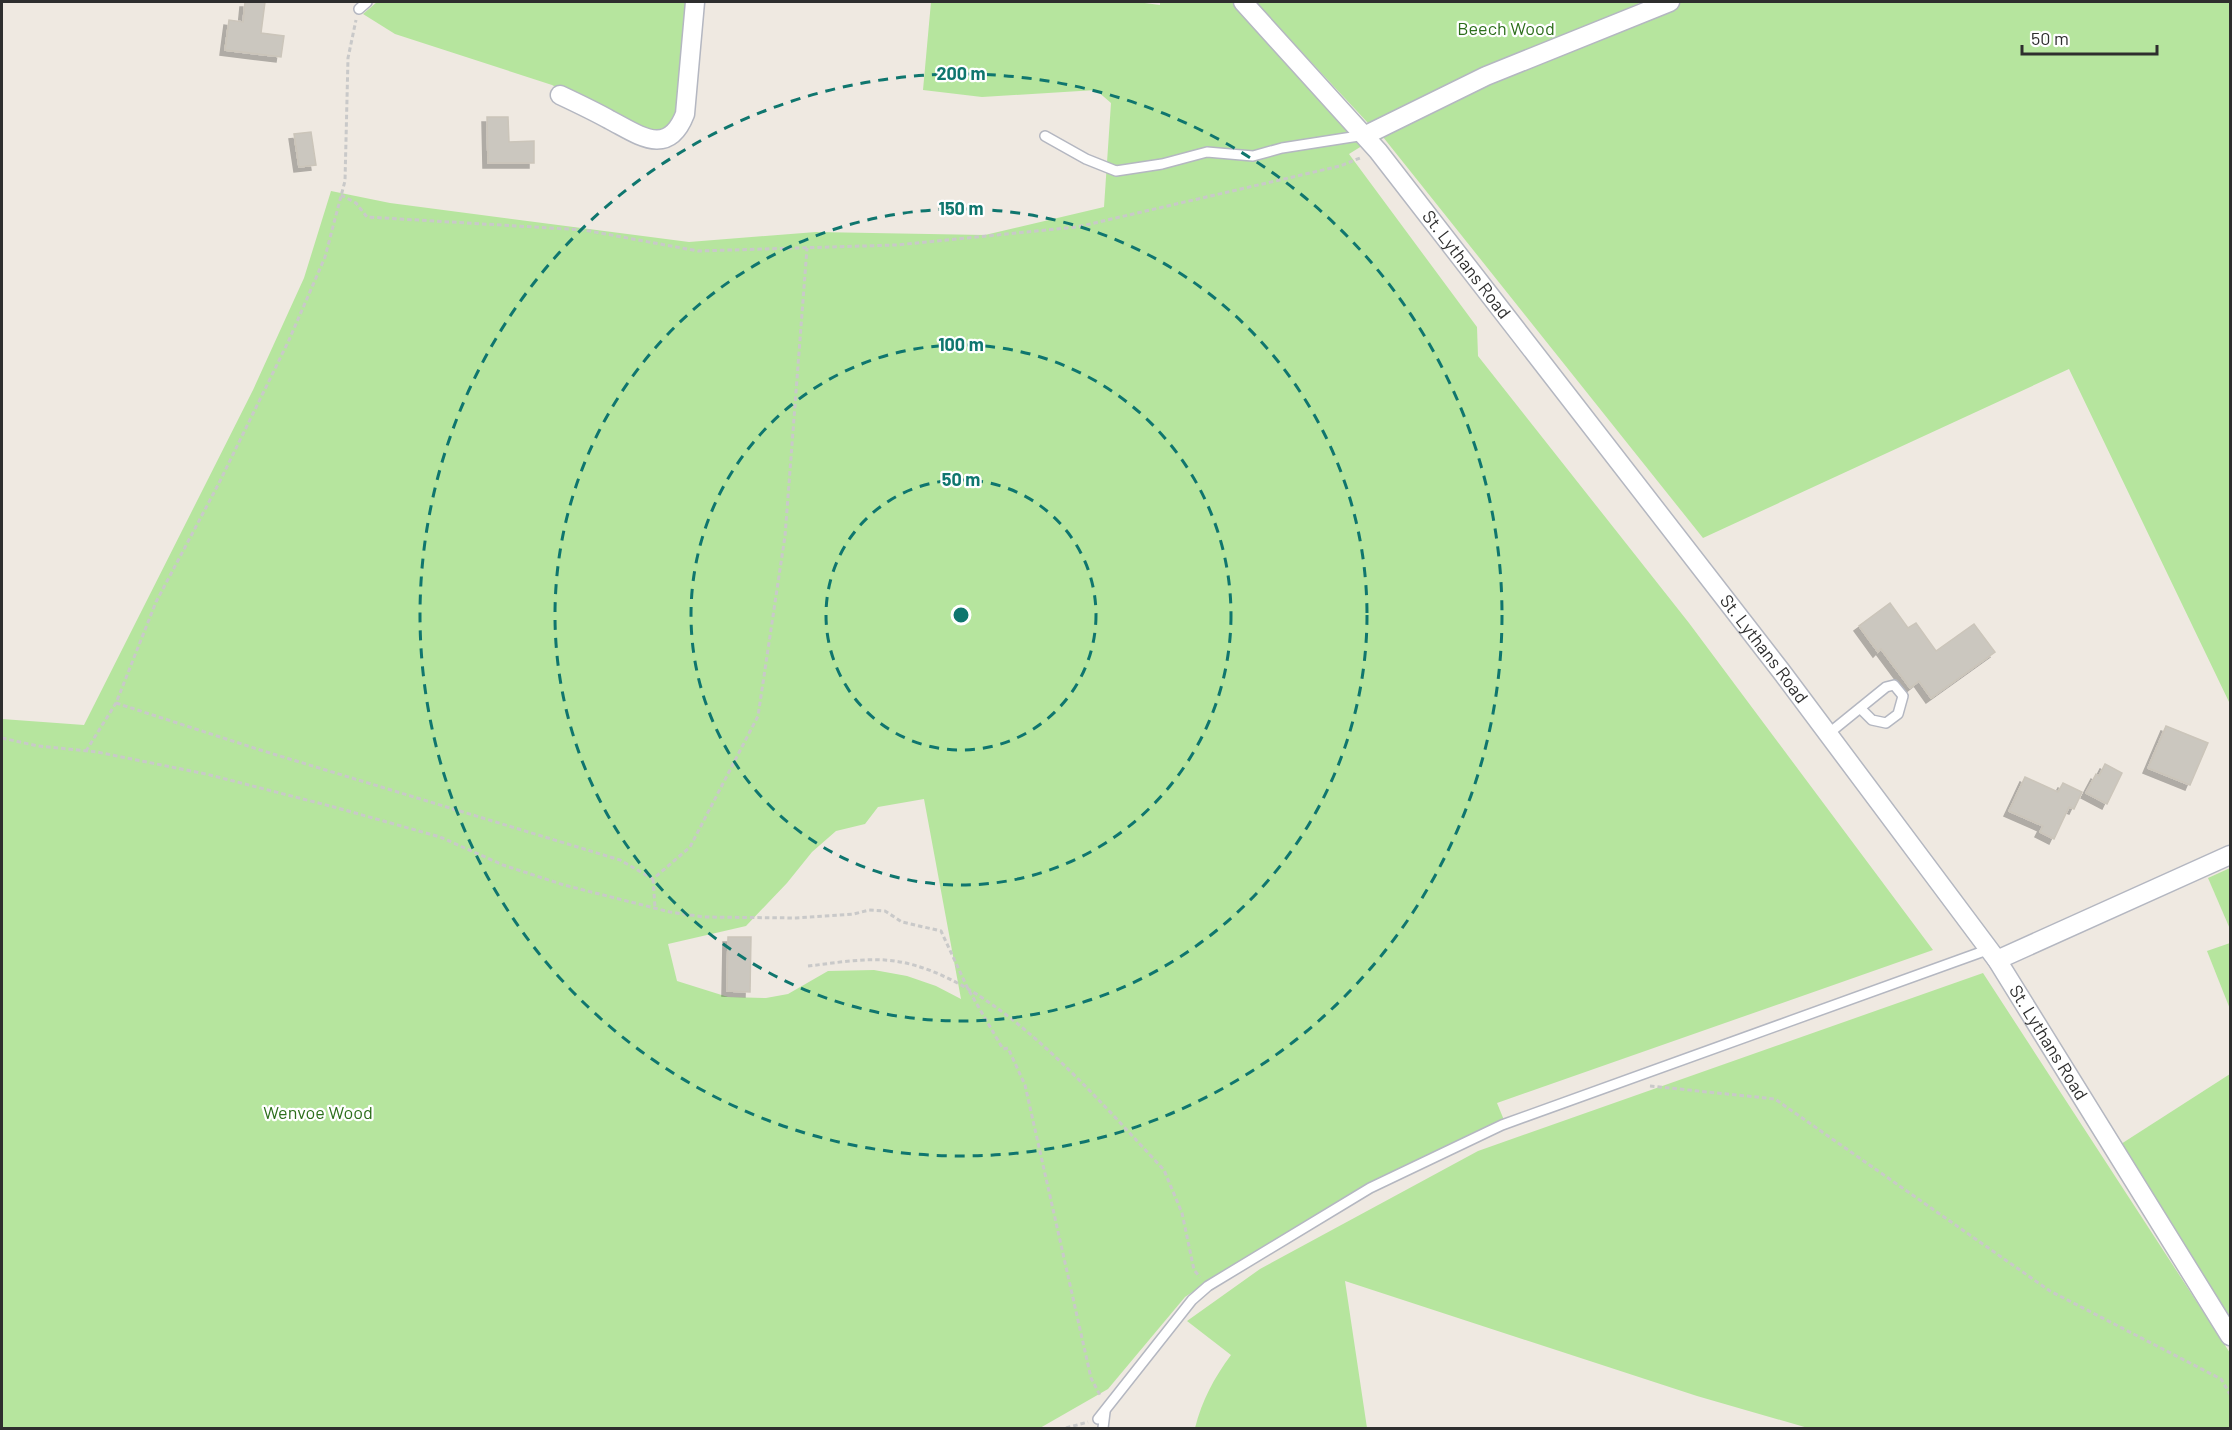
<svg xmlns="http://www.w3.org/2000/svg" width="2232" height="1430" font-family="Barlow,sans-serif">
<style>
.green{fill:#b6e59e;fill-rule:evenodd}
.building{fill:#cbc7bf;stroke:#cbc5ba;stroke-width:1.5;filter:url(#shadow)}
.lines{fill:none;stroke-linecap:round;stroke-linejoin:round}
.lane-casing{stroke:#b4b7c1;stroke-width:12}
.street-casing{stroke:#b4b7c1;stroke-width:21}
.path{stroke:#c9c9c9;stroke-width:3;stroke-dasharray:4.5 3;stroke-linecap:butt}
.lane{stroke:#fff;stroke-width:9}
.street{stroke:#fff;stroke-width:18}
.ring{fill:none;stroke:#0f766e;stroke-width:3;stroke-dasharray:10 8}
.labels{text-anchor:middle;stroke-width:4.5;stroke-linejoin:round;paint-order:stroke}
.park-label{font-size:18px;fill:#2c6e1b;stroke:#fff}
.street-label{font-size:18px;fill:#2e2e2e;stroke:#fff}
.centre{fill:#0f766e;stroke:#fff;stroke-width:3}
.ring-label{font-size:18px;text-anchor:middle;font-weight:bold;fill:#0f766e;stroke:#fff;stroke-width:4.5;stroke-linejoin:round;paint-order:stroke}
</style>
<defs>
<filter id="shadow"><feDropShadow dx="-5" dy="5" stdDeviation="0" flood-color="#0004"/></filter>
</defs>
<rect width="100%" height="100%" fill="#efe9e1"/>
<!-- green -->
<g class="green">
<polygon points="377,2 693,2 682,114 659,134 590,105 552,85 395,34 363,14"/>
<path d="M931,2H1137L1160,5V2H1234L1365,144L1349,154L1477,327L1478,356L1689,623L1933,950L1497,1103L1506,1125L1241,1260L1185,1297L1108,1389L1040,1428H2V719L84,725L253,390L304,278L331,191L390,203L689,242L816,232L985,235L1104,207L1111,103L1096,90L982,97L923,90ZM924,799L961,999L936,986L907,976L874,970L828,971L788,994L766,998L728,997L677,981L668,944L746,926L787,883L812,852L836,831L865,824L878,807Z"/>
<polygon points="1255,2 1642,2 1368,123"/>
<polygon points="1680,2 2230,2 2230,704 2069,369 1703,538 1383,137 1446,102"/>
<polygon points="2230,868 2230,929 2208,878"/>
<polygon points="2230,943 2230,1009 2207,951"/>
<path d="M1983,973L2230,1353V1428H1808L1697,1396L1345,1281L1367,1428H1195C1202,1400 1214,1378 1231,1355L1187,1321L1260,1269L1478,1151Z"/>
<polygon points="2230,1074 2230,1324 2121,1144"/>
</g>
<!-- building -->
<g class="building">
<polygon points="245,2 265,2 261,33 284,36 281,57 225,50 229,20 243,22"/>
<polygon points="487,117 508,117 509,142 534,141 534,163 488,163"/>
<polygon points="311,132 316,165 299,167 294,134"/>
<polygon points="1890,603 1908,628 1916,623 1936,651 1974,624 1995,652 1931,698 1919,681 1910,688 1881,649 1878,652 1859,626"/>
<polygon points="2166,726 2208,743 2190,785 2148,768"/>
<polygon points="2105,764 2122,773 2107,804 2086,793 2096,774 2099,776"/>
<polygon points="2025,777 2058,792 2063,783 2082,792 2074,809 2069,807 2054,839 2040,832 2043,826 2009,811"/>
<polygon points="728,937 751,937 750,992 727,991"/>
</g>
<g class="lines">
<defs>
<g id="lane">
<polyline points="359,9 367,2"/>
<polyline points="1045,136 1086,159 1116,171 1162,164 1207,152 1253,156 1282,148 1365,135"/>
<polyline points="1828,734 1886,687 1894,685 1903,696 1898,714 1886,723 1872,720 1860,708"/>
<polyline points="1098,1419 1192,1300 1208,1286 1370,1188 1502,1125 1987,950"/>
<polyline points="1103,1428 1105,1412"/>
</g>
<g id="street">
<path id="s1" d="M1243,2L1378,151L1781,671L1997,960L2230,1336"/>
<path d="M560,95C577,103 594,111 610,120C639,135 668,158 685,114L695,2"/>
<polyline points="1366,135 1486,76 1670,2"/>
<polyline points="1997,960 2230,855"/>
</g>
</defs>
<!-- lane casing -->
<use href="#lane" class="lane-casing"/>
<!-- street casing -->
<use href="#street" class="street-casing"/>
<!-- path -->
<g class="path">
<polyline points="341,195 356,203 367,217 584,230 698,251 896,245 1077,227 1340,166 1360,158"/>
<polyline points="116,703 257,749 620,860 653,879 690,847 758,716 785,536 807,248"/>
<polyline points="2,738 38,746 97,752 206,774 334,807 440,837 503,865 564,885 670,912 704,917 796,918 854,914 869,910 885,911 902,922 941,931 968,989 1003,1049 1008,1048 1025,1085 1091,1378 1101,1397"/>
<polyline points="86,751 116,703 156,602 219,483 289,340 325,257 345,181 348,58 356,20"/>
<polyline points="653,879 655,907"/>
<path d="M808,966C836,963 867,957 895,961C995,976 1097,1099 1164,1170L1182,1213L1194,1270L1200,1277"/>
<polyline points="1650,1086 1775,1099 2050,1291 2221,1379 2230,1394"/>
<polyline points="1066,1428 1088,1422"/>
</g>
<!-- lane -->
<use href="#lane" class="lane"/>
<!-- street -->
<use href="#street" class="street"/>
</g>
<!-- distance rings -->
<g class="ring">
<circle cx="961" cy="615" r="135"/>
<circle cx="961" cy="615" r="270"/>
<circle cx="961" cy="615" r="406"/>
<circle cx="961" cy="615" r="541"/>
</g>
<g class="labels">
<!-- park labels -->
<g class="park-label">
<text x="1506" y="35">Beech Wood</text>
<text x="318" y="1119">Wenvoe Wood</text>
</g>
<!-- street labels -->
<g class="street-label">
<text dy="6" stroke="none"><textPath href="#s1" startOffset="345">St. Lythans Road</textPath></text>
<text dy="6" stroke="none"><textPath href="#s1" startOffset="831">St. Lythans Road</textPath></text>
<text dy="6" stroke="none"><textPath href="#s1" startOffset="1317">St. Lythans Road</textPath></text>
</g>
</g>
<circle cx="961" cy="615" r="9" class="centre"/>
<g class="ring-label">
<text x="961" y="80">200 m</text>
<text x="961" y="215">150 m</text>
<text x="961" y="351">100 m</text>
<text x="961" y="486">50 m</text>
</g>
<!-- border -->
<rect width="2232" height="1430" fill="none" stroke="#2e2e2e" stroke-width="6"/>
<!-- scale -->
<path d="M2022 45v9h135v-9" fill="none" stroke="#2e2e2e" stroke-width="3"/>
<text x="2031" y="45" font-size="18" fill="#2e2e2e" stroke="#ffffff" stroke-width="4.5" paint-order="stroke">50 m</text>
</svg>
